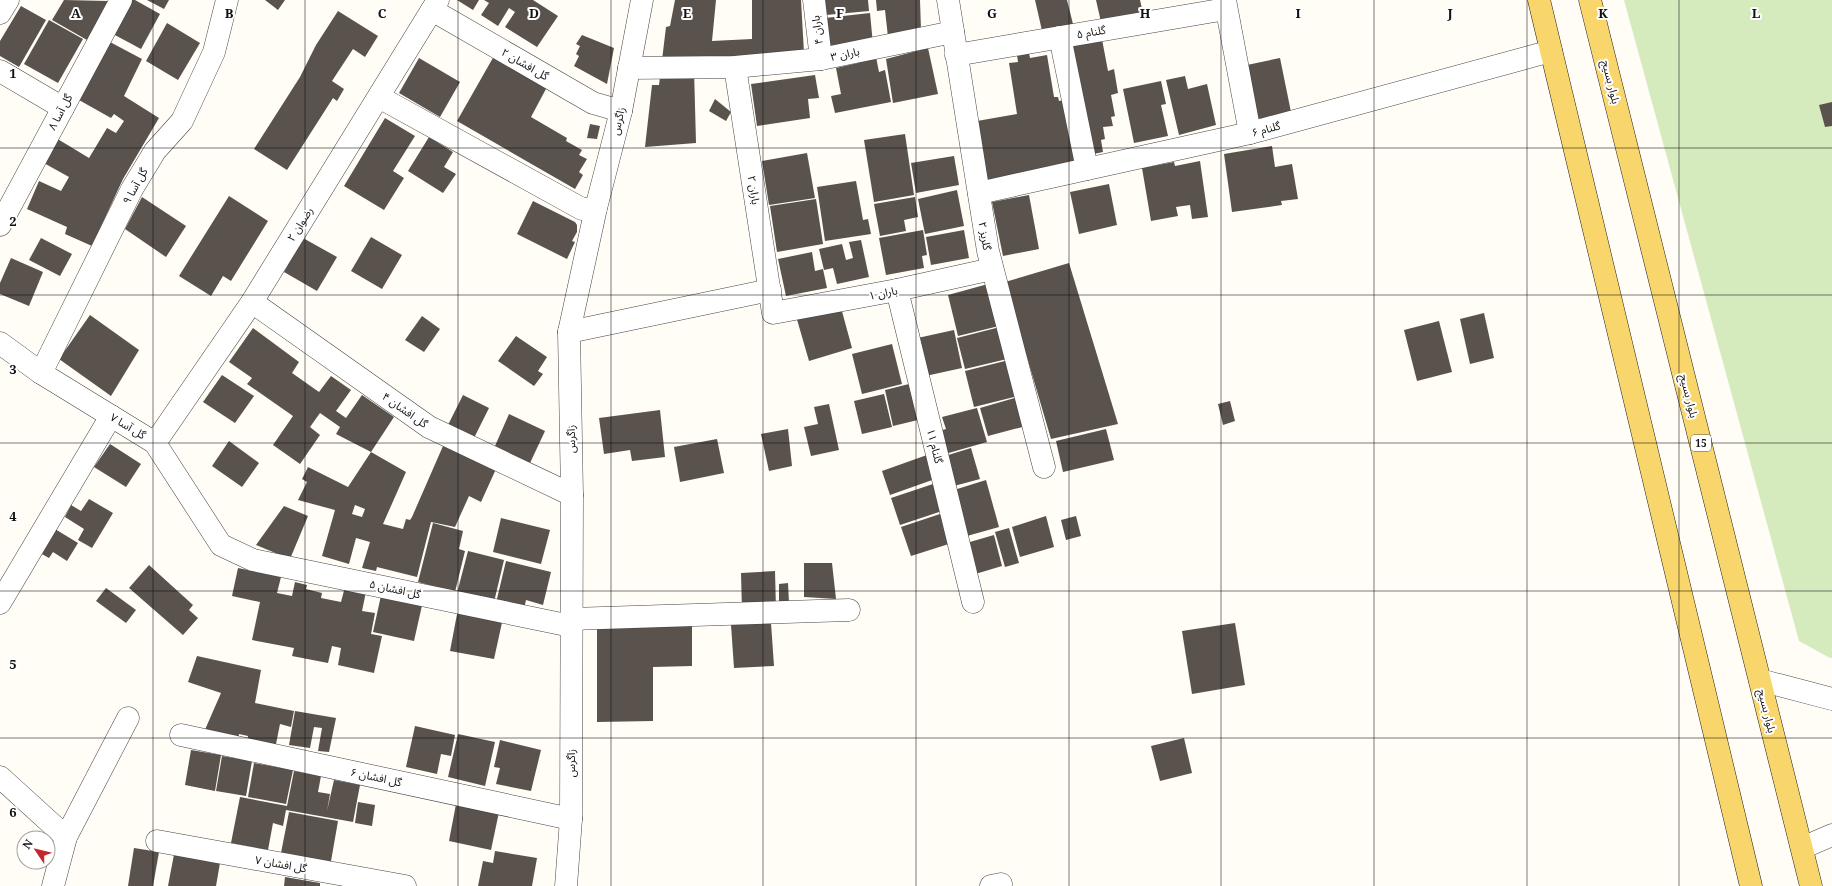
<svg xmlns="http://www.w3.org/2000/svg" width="1832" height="886" font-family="'Noto Serif','Noto Sans Arabic',serif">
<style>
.green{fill:#d5ebbd}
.building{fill:#5a524d;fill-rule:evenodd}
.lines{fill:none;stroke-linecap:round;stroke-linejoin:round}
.minor-casing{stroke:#444;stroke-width:23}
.major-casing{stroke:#222;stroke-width:23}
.minor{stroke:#fff;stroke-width:22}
.major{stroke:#f9d66b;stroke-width:22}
.grid{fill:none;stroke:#111;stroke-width:1;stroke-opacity:0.55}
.labels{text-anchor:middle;stroke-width:4;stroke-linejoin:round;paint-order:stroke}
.shield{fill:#fff;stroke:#585858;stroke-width:1}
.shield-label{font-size:10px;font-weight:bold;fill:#111}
.street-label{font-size:11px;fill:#111;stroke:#fff}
.grid-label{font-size:13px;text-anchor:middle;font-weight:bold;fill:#111;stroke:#fff;stroke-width:4;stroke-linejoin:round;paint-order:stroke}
</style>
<rect width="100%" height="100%" fill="#fffdf5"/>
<!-- green -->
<polygon class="green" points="1624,0 1832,0 1832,658 1830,658 1799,641"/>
<!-- building -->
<g class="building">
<polygon points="64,0 108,1 87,40 52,20"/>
<polygon points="131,0 135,0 160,14 141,49 113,34"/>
<polygon points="147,0 169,0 164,9"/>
<polygon points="265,0 285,0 278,10"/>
<polygon points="457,0 479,0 473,10"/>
<polygon points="484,0 533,0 558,16 537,47 505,27 515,12 509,8 498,26 481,15 489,3"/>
<polygon points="675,0 716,0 712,41 752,39 752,0 801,0 804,53 694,69 696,143 645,147 652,85 659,85 666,27 670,26"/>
<polygon points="825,0 868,0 869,11 826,15"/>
<polygon points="876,0 920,0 921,30 888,37 885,10 877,11"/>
<polygon points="1035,0 1067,0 1074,28 1043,35"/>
<polygon points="1096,0 1140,0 1143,13 1101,22"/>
<polygon points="21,6 46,20 19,67 0,56 0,41"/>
<polygon points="338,11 378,36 365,57 353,49 332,81 344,89 337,101 333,98 287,170 254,149 300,77 316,45"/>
<polygon points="870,13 873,45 828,50 825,18"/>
<polygon points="49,20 83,39 58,83 24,64"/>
<polygon points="167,23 200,43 178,80 146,61"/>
<polygon points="1101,34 1108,71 1114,69 1118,93 1111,95 1115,116 1111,117 1113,126 1103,127 1105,139 1101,140 1103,152 1089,155 1067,42"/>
<polygon points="582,35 614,48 607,84 574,66 579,56 576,54 580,46 576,44"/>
<polygon points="110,42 142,59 124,96 159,118 123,179 92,246 65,234 67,227 27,209 39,181 61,191 69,177 42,162 56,138 89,158 107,128 116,133 124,121 114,114 111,118 79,100"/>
<polygon points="928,48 938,94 893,103 886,59"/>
<polygon points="1029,53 1030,58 1047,55 1054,97 1058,97 1059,101 1065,100 1081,164 986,180 977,121 1017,114 1009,63 1018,62 1017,55"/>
<polygon points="494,56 547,87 531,117 567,138 566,141 582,150 579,155 587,159 579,172 583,175 575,189 457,121"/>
<polygon points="876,57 879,72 885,70 891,102 835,113 831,96 841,94 836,68 858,63 858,58"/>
<polygon points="419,58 460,82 440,117 399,93"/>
<polygon points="1280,58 1291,112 1258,119 1247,65"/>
<polygon points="815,75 819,98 808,99 810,118 757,126 751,84"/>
<polygon points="1185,76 1188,89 1207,84 1216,125 1179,135 1166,80"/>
<polygon points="1161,81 1166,104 1161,105 1168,136 1134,143 1123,89"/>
<polygon points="715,99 731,112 726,121 709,111"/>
<polygon points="1832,102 1832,126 1825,127 1819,105"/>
<polygon points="385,118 415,136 393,171 404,178 384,210 344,186"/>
<polygon points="590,124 600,126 597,139 587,138"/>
<polygon points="905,134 914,195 874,202 864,140"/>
<polygon points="429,137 453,152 444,167 456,174 443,193 408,171"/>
<polygon points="1272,146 1275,167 1292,164 1298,199 1281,201 1282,205 1232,212 1224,154"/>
<polygon points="807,153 815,198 769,205 762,161"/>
<polygon points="954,156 959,185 916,193 911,163"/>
<polygon points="1200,161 1208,217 1192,219 1190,205 1176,207 1178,216 1151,221 1142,168 1174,162 1175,166"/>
<polygon points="856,181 863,220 868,219 871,234 825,241 817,187"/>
<polygon points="1109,184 1117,225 1079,234 1070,192"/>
<polygon points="957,190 964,226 925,234 918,199"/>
<polygon points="1029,195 1039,249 1003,256 992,202"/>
<polygon points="229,196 268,221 231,281 223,276 211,296 179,276"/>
<polygon points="142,197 186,226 166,257 125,229"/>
<polygon points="915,197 918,217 904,220 906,231 880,236 874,204"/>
<polygon points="816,199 823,244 777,252 770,206"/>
<polygon points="533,201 575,222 577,225 577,232 572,241 575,242 567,259 517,234"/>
<polygon points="923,230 927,255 922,256 924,268 886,275 879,238"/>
<polygon points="964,230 969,258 931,265 926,237"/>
<polygon points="371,237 402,255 382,289 351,271"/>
<polygon points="41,238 72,254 60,276 29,260"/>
<polygon points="303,238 337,257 317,291 284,272"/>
<polygon points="861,240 869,277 837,284 833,268 824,270 819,249 842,244 846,260 853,258 849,242"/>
<polygon points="812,252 815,271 823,269 827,288 786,296 778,259"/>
<polygon points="11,258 43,272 29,306 0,294 0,283"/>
<polygon points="1069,263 1118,424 1051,439 1005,282"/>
<polygon points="988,284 999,326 958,336 948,295"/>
<polygon points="840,304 852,348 809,361 796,316"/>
<polygon points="1484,313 1494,358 1470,364 1460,319"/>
<polygon points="90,315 139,350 111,396 59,359"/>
<polygon points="422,316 440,329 424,352 405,340"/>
<polygon points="1439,321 1452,372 1417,381 1404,330"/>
<polygon points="1000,327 1007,359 965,369 957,338"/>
<polygon points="253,328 299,362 292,373 319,392 331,376 351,390 336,411 346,418 362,395 394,417 371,452 336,434 340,427 320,413 310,427 320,435 300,464 273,445 293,416 247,384 252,378 229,362"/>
<polygon points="954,330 962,368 921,377 913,339"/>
<polygon points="516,336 547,357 538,371 543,374 534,386 498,361"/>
<polygon points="892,344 902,384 862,394 852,354"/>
<polygon points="1009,360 1018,396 974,407 965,371"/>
<polygon points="222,375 254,396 235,423 203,402"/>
<polygon points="913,383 922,419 893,426 885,390"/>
<polygon points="884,394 892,427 862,434 854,401"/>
<polygon points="463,395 489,408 473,440 447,427"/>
<polygon points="1018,397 1026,426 988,436 980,408"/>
<polygon points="1230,401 1235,421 1223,425 1218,404"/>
<polygon points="829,404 839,450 811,456 804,427 818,424 814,407"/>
<polygon points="977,408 987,442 945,454 939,431 946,429 942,417"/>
<polygon points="660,410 665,457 632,461 630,450 604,454 599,418"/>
<polygon points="509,414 545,431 530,463 495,446"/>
<polygon points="788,429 792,466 769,471 761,434"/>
<polygon points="1106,429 1114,460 1063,472 1056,441"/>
<polygon points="717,439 724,473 680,482 674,447"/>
<polygon points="229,441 259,463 242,487 212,466"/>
<polygon points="110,444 141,464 126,487 94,467"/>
<path d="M443,446L496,469L481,502L469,496L455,527L431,522L417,577L377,567L376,571L362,568L370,542L356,538L349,564L322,556L335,510L298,500L307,482L302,479L308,467L348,487L371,452L406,472L383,524L403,529L406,519L410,520L412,517ZM355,505L365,509L362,517L352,514Z"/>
<polygon points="971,448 980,479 954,486 945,456"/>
<polygon points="927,455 935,479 890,495 882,471"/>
<polygon points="986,480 999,527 967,536 954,490"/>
<polygon points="936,483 945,510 900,525 891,498"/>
<polygon points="89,499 113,513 92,548 78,540 84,529 65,517 71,505 81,511"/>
<polygon points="284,506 308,516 290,559 256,545"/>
<polygon points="946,512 955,542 911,556 901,527"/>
<polygon points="1046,516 1054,547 1020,557 1012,527"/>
<polygon points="1076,516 1081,536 1066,540 1061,520"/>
<polygon points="501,518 550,530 541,564 493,552"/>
<polygon points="433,523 463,531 459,549 465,551 455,592 418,582"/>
<polygon points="1009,528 1019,563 1005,567 995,532"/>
<polygon points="55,529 78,543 67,561 53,552 49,558 40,553"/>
<polygon points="994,535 1002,566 972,575 963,544"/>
<polygon points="468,551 504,560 494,602 457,593"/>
<polygon points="506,561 551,572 543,605 526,600 524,609 496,603"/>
<polygon points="804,563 832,563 836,599 804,597"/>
<polygon points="149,565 193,605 189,610 198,618 183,635 129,588"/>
<polygon points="238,568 281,577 277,593 292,596 295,582 307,585 306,589 322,593 321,598 341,602 346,583 367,587 362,611 375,613 371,634 382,636 374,673 338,665 341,648 332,646 328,663 292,656 294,648 252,640 260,602 232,596"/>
<polygon points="775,571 776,610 742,611 741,573"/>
<polygon points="788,583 789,603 779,604 779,584"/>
<polygon points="106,588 136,610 126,623 96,601"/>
<polygon points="382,591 423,601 414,641 373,632"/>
<polygon points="458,609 503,618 494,659 450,651"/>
<polygon points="692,623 692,666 653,667 653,721 597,722 597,624"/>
<polygon points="771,623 774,666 734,668 731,625"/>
<polygon points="1235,623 1245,685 1192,694 1182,631"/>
<polygon points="197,656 261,670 255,703 294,711 291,727 280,724 275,749 247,744 248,736 239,734 238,739 204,732 221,693 188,682"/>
<polygon points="295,711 336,718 329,752 318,751 322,728 314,727 310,748 289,745"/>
<polygon points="415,726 455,735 451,756 441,754 437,774 406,767"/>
<polygon points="458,734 495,742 485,786 448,777"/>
<polygon points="1184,738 1192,773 1160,781 1151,746"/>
<polygon points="500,740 541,750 531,791 496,784 500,768 494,767"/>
<polygon points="191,750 221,755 215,791 185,785"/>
<polygon points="222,756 252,761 246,796 216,791"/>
<polygon points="254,763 293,770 286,804 248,797"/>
<polygon points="294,771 321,776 318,792 330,794 327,811 334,780 360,785 353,822 286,810 283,826 273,823 268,850 231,843 240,797 287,806"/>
<polygon points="358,802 375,805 372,826 355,823"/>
<polygon points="456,804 499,812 491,850 449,841"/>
<polygon points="289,812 338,821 330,867 280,858"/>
<polygon points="134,848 159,852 153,886 128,886"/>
<polygon points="175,849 221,857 216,886 168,886"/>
<polygon points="495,851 537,858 532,886 478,886 483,861 493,863"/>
<polygon points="285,877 320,883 320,886 284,886"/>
</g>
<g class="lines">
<defs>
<g id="minor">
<polyline points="814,0 821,59"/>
<polyline points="948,0 988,251 1044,467"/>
<polyline points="1225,0 1250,133"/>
<polyline points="432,10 593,103 621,111"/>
<polyline points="0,13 8,0"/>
<polyline points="1060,37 1087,169"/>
<polyline points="956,55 1226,9"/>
<polyline points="735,67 773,313 897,290 992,269"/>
<polyline points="629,68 735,67 821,59 953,32"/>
<polyline points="0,71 63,108"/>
<polyline points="379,97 582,209 596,208"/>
<polyline points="979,193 1250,133 1551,51"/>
<polyline points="0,225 121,0"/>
<polyline points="897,290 973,602"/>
<polyline points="252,302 429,427 572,495"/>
<polyline points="569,332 770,290"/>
<polyline points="0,343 41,373 155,443 221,545 253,560 571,626"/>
<polyline points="41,373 132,189 155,151 182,121 214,52 227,0"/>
<polyline points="155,443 252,302 438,0"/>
<polyline points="0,603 111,416"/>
<polyline points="571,619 849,610"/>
<polyline points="1760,680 1832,699"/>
<polyline points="181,735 571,819"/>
<polyline points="0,777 66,837"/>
<polyline points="157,841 405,886"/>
<polyline points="1802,848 1832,835"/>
<polyline points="53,886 66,837 128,718"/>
<polyline points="566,886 571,819 572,495 569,332 596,208 621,111 642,0"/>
<polyline points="991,886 1001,884"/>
</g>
<g id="major">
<polyline points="1539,0 1751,886"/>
<polyline points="1590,0 1811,886"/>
</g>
</defs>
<!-- minor casing -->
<use href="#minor" class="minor-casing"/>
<!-- major casing -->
<use href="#major" class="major-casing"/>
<!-- minor -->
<use href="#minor" class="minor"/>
<!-- major -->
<use href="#major" class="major"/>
</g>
<!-- grid -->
<path class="grid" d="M153,0V886M305,0V886M458,0V886M611,0V886M763,0V886M916,0V886M1069,0V886M1221,0V886M1374,0V886M1527,0V886M1679,0V886M0,148H1832M0,295H1832M0,443H1832M0,591H1832M0,738H1832"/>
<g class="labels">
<!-- shield labels -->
<rect class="shield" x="1691" y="435" width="20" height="16" rx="3"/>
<g class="shield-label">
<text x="1701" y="447">15</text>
</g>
<!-- street labels -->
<g class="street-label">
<text transform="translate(817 30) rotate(-97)" y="4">باران ۴</text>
<text transform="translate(1091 32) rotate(-10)" y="4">گلنام ۵</text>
<text transform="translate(845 54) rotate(-12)" y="4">باران ۳</text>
<text transform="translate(525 64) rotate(30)" y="4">گل افشان ۲</text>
<text transform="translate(1611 82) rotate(76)" y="4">بلوار بسیج</text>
<text transform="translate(60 112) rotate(-62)" y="4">گل آسا ۸</text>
<text transform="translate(618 121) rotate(-77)" y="4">زاگرس</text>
<text transform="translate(1266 129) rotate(-15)" y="4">گلنام ۶</text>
<text transform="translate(135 186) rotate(-61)" y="4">گل آسا ۹</text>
<text transform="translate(754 190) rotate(81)" y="4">باران ۲</text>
<text transform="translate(300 224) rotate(-58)" y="4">رضوان ۲</text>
<text transform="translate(985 236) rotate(80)" y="4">گلریز ۲</text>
<text transform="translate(883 293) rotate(-11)" y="4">باران ۱</text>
<text transform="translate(1689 396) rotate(76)" y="4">بلوار بسیج</text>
<text transform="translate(405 410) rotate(35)" y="4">گل افشان ۴</text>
<text transform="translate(128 426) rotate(31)" y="4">گل آسا ۷</text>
<text transform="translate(571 439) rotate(-91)" y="4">زاگرس</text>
<text transform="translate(935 446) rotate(76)" y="4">گلنام ۱۱</text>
<text transform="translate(395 589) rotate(12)" y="4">گل افشان ۵</text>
<text transform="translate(1767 711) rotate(76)" y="4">بلوار بسیج</text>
<text transform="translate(571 763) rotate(-90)" y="4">زاگرس</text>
<text transform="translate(376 777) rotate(12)" y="4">گل افشان ۶</text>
<text transform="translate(281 864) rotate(10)" y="4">گل افشان ۷</text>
</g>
</g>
<g class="grid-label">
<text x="76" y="18">A</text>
<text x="229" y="18">B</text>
<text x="382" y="18">C</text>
<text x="534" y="18">D</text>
<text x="687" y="18">E</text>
<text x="840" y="18">F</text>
<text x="992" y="18">G</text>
<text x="1145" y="18">H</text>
<text x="1298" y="18">I</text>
<text x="1450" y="18">J</text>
<text x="1603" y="18">K</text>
<text x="1756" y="18">L</text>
<text x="13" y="78">1</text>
<text x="13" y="226">2</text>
<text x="13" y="374">3</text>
<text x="13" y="521">4</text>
<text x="13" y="669">5</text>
<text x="13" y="817">6</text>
</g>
<!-- north arrow -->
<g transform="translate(36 850) rotate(305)"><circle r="19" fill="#ffffff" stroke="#a0a0a0"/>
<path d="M0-3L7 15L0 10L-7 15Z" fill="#c4262e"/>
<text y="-6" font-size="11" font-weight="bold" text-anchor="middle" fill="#111111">N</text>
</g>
</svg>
